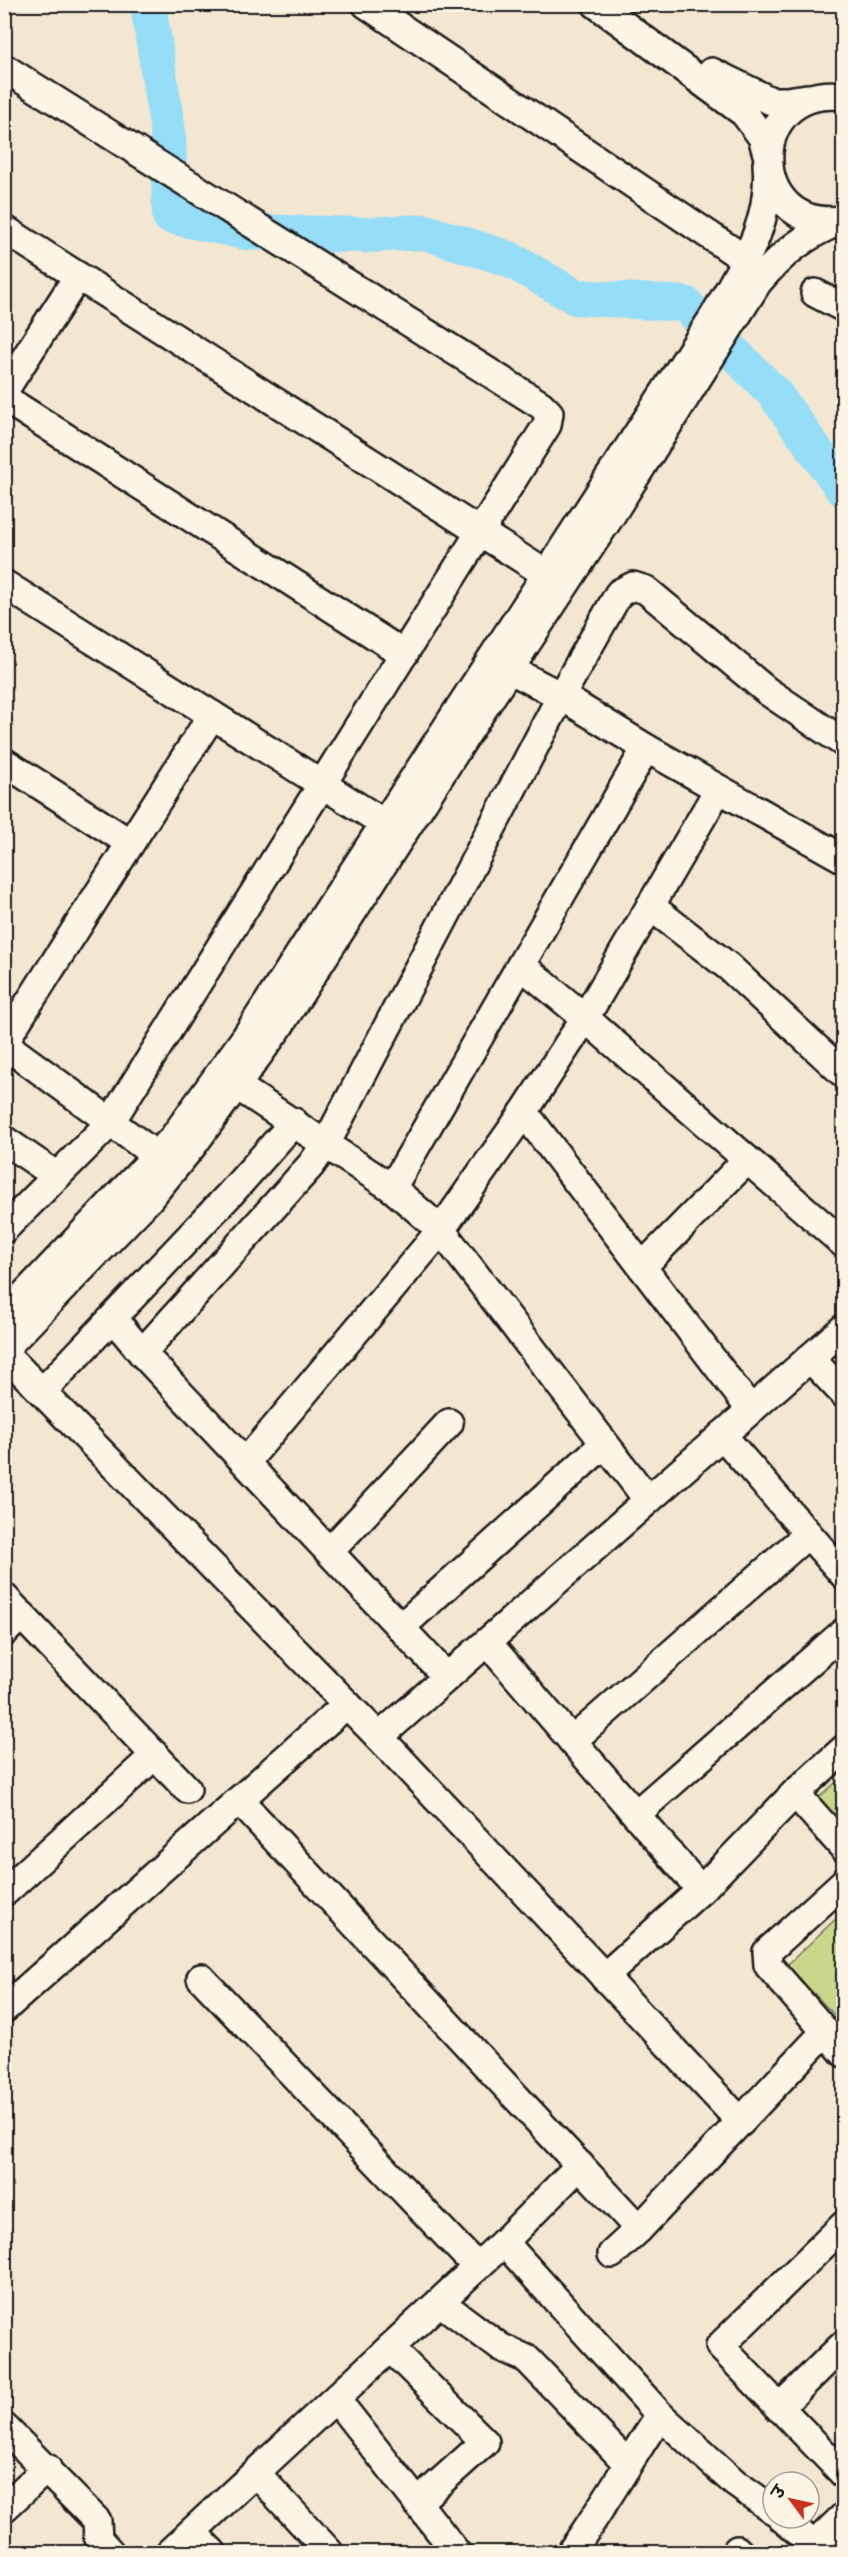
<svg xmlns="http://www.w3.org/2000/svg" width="848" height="2557" font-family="'Indie Flower','Playpen Sans Deva',sans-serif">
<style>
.green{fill:#cad78b;stroke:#737a54;stroke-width:1.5}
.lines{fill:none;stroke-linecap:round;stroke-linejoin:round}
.river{stroke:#96ddf8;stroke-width:36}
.minor-casing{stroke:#1c1c1c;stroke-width:32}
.minor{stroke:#fcf5e5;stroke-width:27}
</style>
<rect width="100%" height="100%" fill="#f3e7d1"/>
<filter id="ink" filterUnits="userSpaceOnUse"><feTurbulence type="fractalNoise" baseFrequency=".0167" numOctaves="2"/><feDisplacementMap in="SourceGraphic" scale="12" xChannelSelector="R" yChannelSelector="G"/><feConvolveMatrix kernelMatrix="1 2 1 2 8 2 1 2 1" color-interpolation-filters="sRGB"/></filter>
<g filter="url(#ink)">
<!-- green -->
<g class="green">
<polygon points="843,1776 843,1828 815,1801"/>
<polygon points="843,1912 843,2024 787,1965"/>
</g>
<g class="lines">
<!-- river -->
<polyline class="river" points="148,4 168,132 170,216 245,232 365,235 425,232 509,259 576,297 685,304 774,393 844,490"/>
<defs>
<g id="minor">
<polyline points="366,4 746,260"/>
<polyline points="596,4 744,113 762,137 767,154"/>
<polyline points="4,68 541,405 549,413 547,425 110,1123 4,1229"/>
<polyline points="712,72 771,101 786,101 807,98"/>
<path d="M842,220C744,233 744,83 844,96"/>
<polyline points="4,229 546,574"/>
<polyline points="815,293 844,308"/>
<polyline points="4,391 78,276"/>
<polyline points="4,398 404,654"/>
<polyline points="4,584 398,832"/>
<polyline points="509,669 561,696 646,748 844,859"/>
<polyline points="4,762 130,843"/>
<polyline points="650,906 729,967 844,1074"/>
<polyline points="521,965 585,1018 844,1244"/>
<polyline points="4,1042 212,715"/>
<polyline points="4,1044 157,1156"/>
<polyline points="237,1086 392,1188 441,1230 648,1500"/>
<polyline points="524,1112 751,1410"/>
<polyline points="4,1140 57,1176"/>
<polyline points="392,1188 646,748"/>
<polyline points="642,1267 747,1160"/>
<path d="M4,1316L173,1138L245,1038L714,316C742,266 772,224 767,164"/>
<polyline points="113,1318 142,1353 447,1677"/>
<path d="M4,1349L148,1200L193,1145L278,1028L470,729L610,517L758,282C782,254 805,235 840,221"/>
<polyline points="4,1353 379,1737 741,2122"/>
<polyline points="142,1353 311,1165 326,1144 561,696 619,593 633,586 646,590 767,691 844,743"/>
<polyline points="810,1358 844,1394"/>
<polyline points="42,1392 230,1194 294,1122"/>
<polyline points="722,1435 844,1575"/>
<polyline points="246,1462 441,1230 524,1112 585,1018 718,790"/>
<polyline points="330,1551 449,1423"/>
<polyline points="4,1597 187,1789"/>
<polyline points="401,1627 604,1444"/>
<polyline points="4,1632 22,1615"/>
<polyline points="487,1642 701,1890"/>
<polyline points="379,1737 844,1328"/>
<polyline points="572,1741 808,1534"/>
<polyline points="795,1793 844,1848"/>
<polyline points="239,1800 639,2229"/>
<polyline points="636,1814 844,1632"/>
<polyline points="844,1882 767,1952 768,1965 844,2053"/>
<polyline points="6,1891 155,1755"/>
<polyline points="604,1977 701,1890 795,1793 844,1749"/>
<polyline points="201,1978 477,2267"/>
<polyline points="4,2009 347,1704"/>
<polyline points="844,2225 720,2346 844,2474"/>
<polyline points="504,2242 660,2415 735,2483 773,2510"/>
<polyline points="612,2254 639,2229 825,2032"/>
<polyline points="440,2302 500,2347 527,2359 627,2463"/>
<polyline points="390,2348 485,2442 417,2503"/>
<polyline points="336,2399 456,2552"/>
<polyline points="779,2408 844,2344"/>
<polyline points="4,2427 97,2521 98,2539 110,2552"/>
<polyline points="256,2473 329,2552"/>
<polyline points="4,2508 47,2468"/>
<polyline points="782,2518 814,2545 844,2516"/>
<polyline points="192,2532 212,2552"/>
<polyline points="737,2550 739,2552"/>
<polyline points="170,2552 504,2242 580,2165"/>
<path d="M577,2552L573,2549C604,2506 630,2459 660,2415"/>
</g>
</defs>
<!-- minor casing -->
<use href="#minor" class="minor-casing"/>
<!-- minor -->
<use href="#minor" class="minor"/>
</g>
</g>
<!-- margin -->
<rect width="848" height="2557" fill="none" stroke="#fcf5e5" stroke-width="24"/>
<rect x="12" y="12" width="824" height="2533" fill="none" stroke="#1c1c1c" stroke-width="2" filter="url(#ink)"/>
<!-- north arrow -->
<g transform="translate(791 2500) rotate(303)"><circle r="28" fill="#fcf5e5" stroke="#a29e95" stroke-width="1.5"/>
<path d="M0-4.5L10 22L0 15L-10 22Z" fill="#c8321e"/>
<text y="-9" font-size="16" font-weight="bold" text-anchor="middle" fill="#1c1c1c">उ</text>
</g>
</svg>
